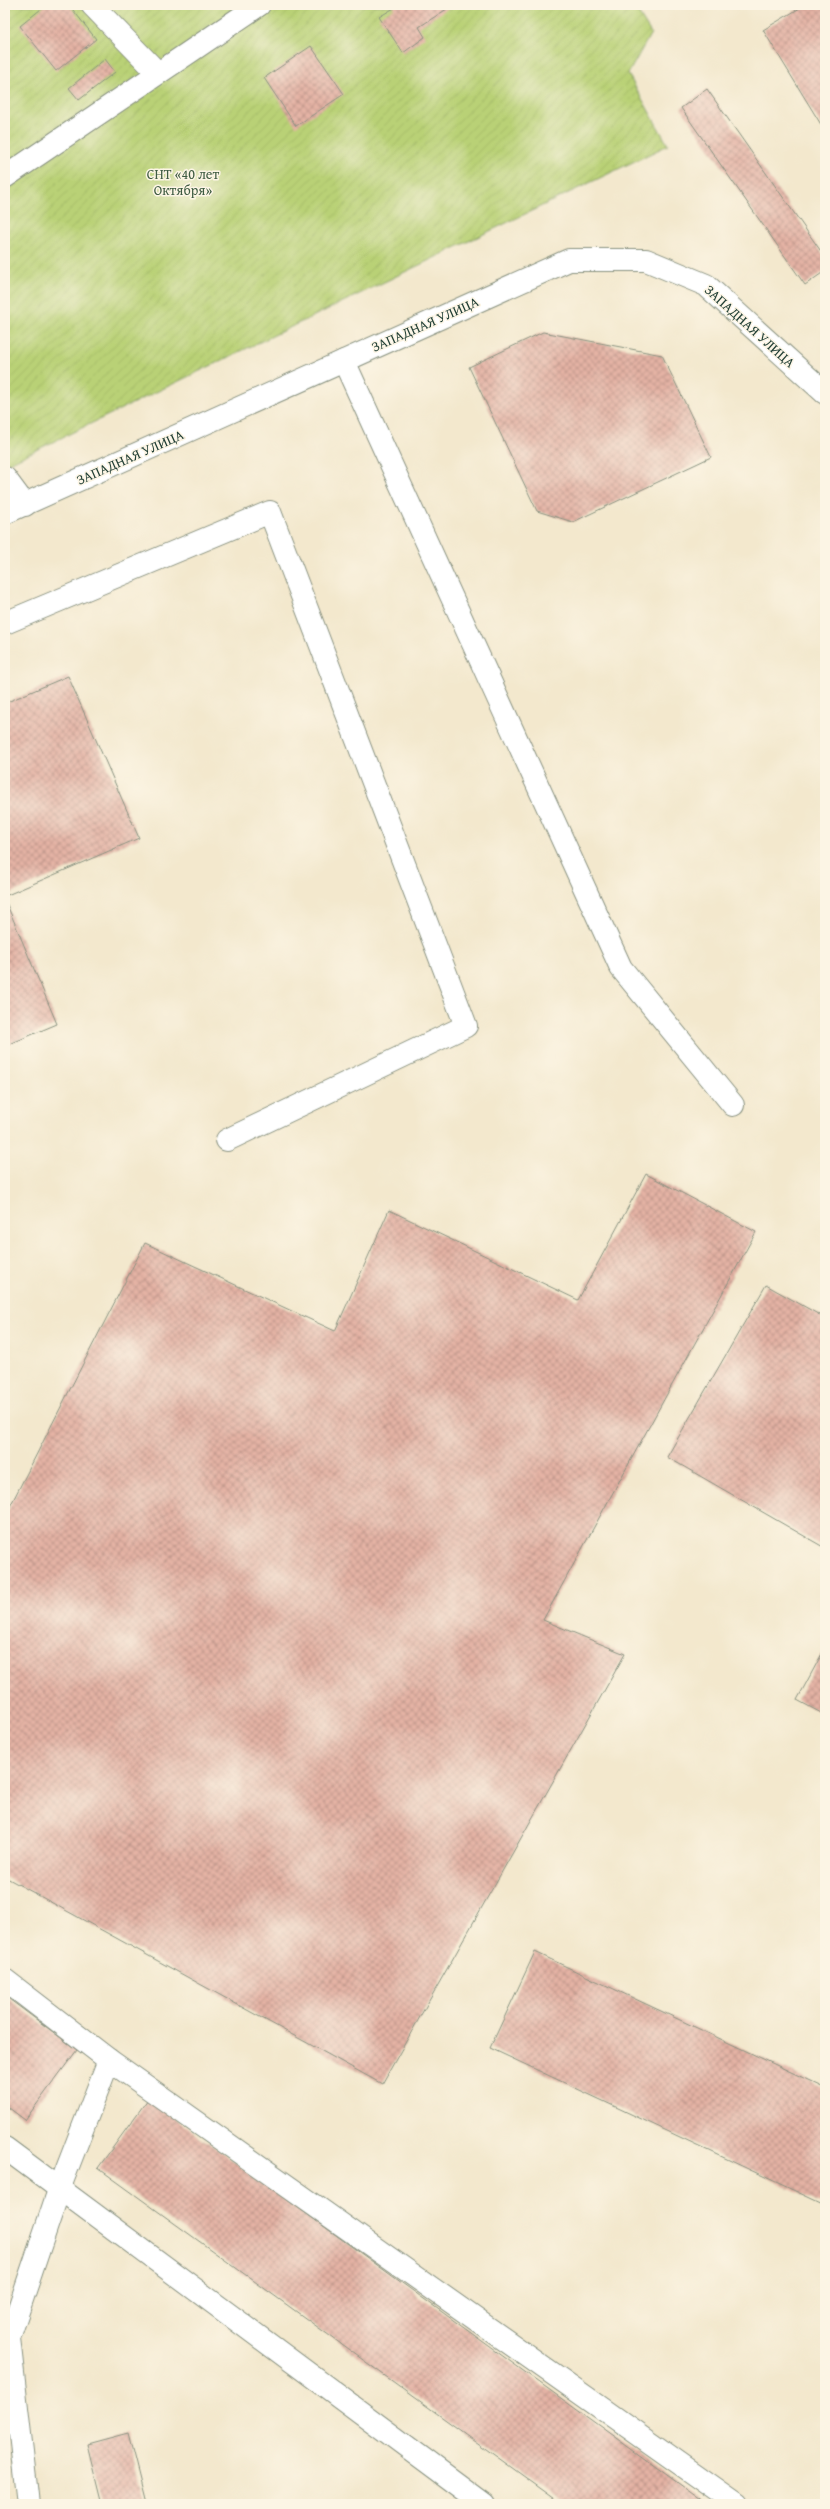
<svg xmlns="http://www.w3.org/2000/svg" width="830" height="2509" font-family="'Gentium Book Plus',serif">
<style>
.garden{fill:url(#garden-furrows);stroke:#6c8755}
.building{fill:url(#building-cross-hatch)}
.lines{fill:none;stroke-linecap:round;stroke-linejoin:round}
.minor-casing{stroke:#899280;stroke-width:24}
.minor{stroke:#fff;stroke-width:22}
.labels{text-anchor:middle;stroke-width:3;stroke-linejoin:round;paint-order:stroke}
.park-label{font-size:14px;fill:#3e5b41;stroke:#fcf5e5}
.street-label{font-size:14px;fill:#1f3d34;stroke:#fcf5e5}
</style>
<defs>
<pattern id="garden-furrows" width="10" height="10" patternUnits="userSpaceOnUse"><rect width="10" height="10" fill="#b9d176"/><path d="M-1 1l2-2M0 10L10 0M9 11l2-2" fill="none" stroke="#9fb467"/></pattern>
<pattern id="building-cross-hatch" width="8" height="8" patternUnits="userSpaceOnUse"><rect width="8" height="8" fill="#e4b2a4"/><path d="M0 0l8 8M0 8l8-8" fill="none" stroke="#b89286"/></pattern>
</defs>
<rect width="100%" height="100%" fill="#fcf5e5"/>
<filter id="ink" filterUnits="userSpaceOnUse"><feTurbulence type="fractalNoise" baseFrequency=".025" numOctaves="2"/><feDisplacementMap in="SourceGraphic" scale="8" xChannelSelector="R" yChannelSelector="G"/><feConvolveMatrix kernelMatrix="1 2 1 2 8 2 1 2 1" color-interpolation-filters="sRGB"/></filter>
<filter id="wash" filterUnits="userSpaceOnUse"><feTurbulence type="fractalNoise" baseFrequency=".012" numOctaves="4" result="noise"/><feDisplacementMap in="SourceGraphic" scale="16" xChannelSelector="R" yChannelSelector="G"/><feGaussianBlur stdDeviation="0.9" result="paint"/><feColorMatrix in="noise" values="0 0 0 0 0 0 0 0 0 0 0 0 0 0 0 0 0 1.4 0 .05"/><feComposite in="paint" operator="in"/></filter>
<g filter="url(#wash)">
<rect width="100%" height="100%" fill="#f3e8cd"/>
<!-- garden -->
<polygon class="garden" points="5,5 633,5 651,33 628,74 668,145 5,465"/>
<g id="blocks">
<!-- building -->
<g class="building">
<polygon points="46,5 69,5 96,39 56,71 20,26"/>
<polygon points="392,5 453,5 419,27 425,37 403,53 379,17 394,8"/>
<polygon points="805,5 825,5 825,131 763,30"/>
<polygon points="311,46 344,94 296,126 264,78"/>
<polygon points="105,59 115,72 79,100 69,88"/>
<polygon points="707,89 825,257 825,271 805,285 681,108"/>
<polygon points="543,332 662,355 711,457 573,522 537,511 469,367"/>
<polygon points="68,676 139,838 5,896 5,703"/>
<polygon points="5,900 57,1024 5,1046"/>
<polygon points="646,1174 756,1232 543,1620 625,1654 382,2084 5,1877 5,1516 145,1243 335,1331 389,1210 578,1300"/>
<polygon points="766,1285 825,1318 825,1548 667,1457"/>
<polygon points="825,1648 825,1715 797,1700"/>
<polygon points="535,1952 825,2088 825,2205 490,2048"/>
<polygon points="5,1996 77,2050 25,2120 5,2105"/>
<polygon points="148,2099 707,2504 562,2504 98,2168"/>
<polygon points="128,2433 146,2504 102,2504 87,2444"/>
</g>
</g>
</g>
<g filter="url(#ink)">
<use href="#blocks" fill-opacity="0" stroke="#899280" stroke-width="1"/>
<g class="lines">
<defs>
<g id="minor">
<polyline points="92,5 157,72"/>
<polyline points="5,177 259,5"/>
<polyline points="344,361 621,968 733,1105"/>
<polyline points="5,478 25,505"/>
<polyline points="5,513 569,260 646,260 706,285 825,393"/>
<polyline points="5,623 270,512 466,1026 227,1140"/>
<polyline points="5,1980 109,2060 737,2504"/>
<polyline points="5,2148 484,2504"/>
<polyline points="28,2504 9,2338 60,2187 109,2060"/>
</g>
</defs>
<!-- minor casing -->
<use href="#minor" class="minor-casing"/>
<!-- minor -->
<use href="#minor" class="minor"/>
</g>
</g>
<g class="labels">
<!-- park labels -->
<g class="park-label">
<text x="183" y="179">СНТ «40 лет<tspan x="183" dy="16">Октября»</tspan></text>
</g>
<!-- street labels -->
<g class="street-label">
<text transform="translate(425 324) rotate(-24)" y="5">ЗАПАДНАЯ УЛИЦА</text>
<text transform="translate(750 326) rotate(42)" y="5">ЗАПАДНАЯ УЛИЦА</text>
<text transform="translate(130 457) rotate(-24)" y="5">ЗАПАДНАЯ УЛИЦА</text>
</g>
</g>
<!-- margin -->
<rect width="830" height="2509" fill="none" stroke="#fcf5e5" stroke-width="20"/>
</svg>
